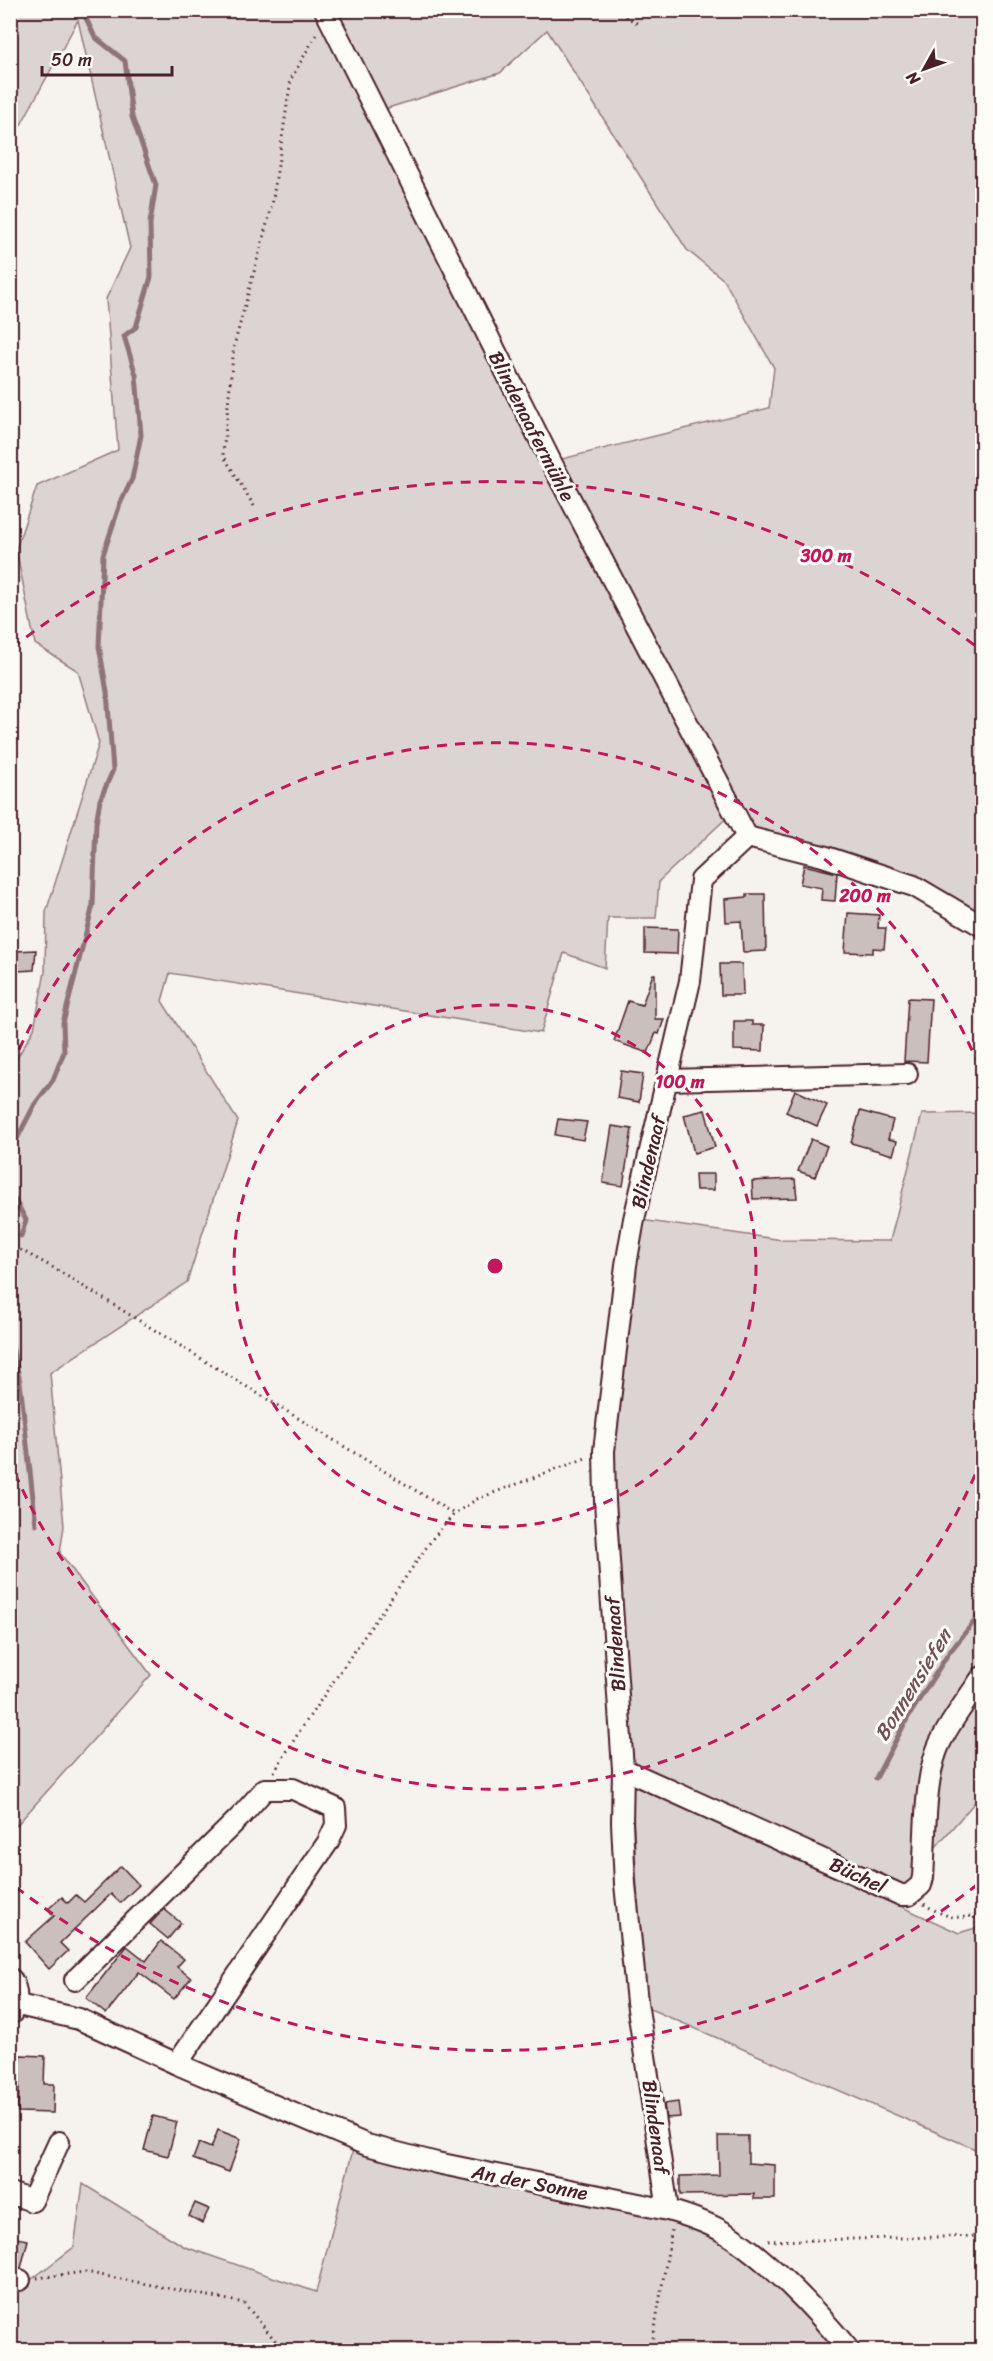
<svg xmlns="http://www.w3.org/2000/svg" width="993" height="2361" font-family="Sriracha,sans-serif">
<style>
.green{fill:#dcd4d2;stroke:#937a7e;stroke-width:1.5;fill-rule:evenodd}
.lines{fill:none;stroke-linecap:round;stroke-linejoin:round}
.stream{stroke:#8e7378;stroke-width:5}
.building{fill:#cbbfbe;stroke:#4a1f2b;stroke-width:1.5}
.minor-casing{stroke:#4a1f2b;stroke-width:24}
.major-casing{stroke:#4a1f2b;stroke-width:28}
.path{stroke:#4a1f2b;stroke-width:3;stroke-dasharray:1.5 4.5;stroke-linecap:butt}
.minor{stroke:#fdfcf7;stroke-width:20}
.major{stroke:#fdfcf7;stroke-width:24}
.ring{fill:none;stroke:#c2185b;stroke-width:3;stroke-dasharray:10 8}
.labels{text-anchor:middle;stroke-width:6;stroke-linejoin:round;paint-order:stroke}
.street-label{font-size:20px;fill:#4a1f2b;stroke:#fdfcf7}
.water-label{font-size:21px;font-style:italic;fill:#725058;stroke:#fdfcf7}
.centre{fill:#c2185b;stroke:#fdfcf7;stroke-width:3}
.ring-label{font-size:18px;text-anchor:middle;font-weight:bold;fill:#c2185b;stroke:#fdfcf7;stroke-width:6;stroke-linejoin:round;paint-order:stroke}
</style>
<rect width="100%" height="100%" fill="#f6f3ef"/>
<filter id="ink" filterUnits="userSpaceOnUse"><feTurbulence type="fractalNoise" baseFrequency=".0167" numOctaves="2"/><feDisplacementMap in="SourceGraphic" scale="12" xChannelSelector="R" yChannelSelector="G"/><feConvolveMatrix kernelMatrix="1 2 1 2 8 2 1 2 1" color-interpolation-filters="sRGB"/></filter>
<g filter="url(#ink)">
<!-- green -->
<g class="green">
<path d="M11,11H982V926L914,886L747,837L733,812L659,881L656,918H608L605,968L564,953L541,1033L170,973L162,1001L238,1121L187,1282L50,1373L64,1526L60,1553L151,1675L16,1826L10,1814L11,1068L34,1029L45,972L46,912L99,743L78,671L35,644L16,549L37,486L118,450L106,299L130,248L78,20L11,143ZM547,30L687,250L724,280L774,368L769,408L550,462L375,112L500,73Z"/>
<polygon points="982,1113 982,1794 934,1849 917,1853 915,1881 902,1889 631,1765 605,1501 634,1219 783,1240 890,1241 922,1114"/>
<polygon points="631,1774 804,1862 959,1933 982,1926 982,2152 643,2006"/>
<polygon points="355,2142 719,2229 849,2350 11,2350 10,2270 32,2279 74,2247 83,2184 185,2247 316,2292"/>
</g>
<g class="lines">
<!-- stream -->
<g class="stream">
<polyline points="10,1152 35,1104 53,1080 64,1052 63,1023 93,905 96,823 100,800 113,770 107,692 99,646 103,555 120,504 132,479 141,435 136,375 124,336 136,327 151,277 150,223 156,185 132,117 125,61 95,37 82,10"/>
<polyline points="10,1191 26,1220 21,1236"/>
<polyline points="10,1263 15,1253"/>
<polyline points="10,1336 20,1382 36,1525"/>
<polyline points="876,1778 907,1719 948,1654 982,1612"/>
</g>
</g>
<!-- building -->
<g class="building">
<polygon points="804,865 837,873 835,901 821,900 822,888 800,884"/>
<polygon points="747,894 765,894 766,951 743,952 741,921 726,922 725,899 747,897"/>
<polygon points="848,913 879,915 878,928 886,928 884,949 873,948 873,953 845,952"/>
<polygon points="645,928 678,929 677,954 645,953"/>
<polygon points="36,950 34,970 17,971 15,951"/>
<polygon points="720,964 742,964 743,995 721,995"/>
<polygon points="653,974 655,974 655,1019 664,1019 659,1034 656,1033 648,1053 614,1041 628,1001 642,1005"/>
<polygon points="908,998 931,999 927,1062 904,1061"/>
<polygon points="734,1021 752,1021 752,1025 764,1025 763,1051 734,1050"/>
<polygon points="621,1071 643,1074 639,1102 617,1098"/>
<polygon points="795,1090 827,1105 817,1126 786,1112"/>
<polygon points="705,1110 715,1147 694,1153 684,1115"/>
<polygon points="860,1111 893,1120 888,1139 897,1141 893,1155 851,1143"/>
<polygon points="558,1119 587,1122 583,1140 555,1135"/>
<polygon points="612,1126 632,1129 623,1186 603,1183"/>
<polygon points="811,1139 827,1146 815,1177 798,1171"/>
<polygon points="695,1174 714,1174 714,1190 696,1190"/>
<polygon points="795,1179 797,1198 753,1199 752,1181"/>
<polygon points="121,1866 139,1885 120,1903 111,1894 60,1943 68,1951 49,1969 25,1942 54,1916 48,1909 62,1897 68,1903 76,1895 84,1902"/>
<polygon points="164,1909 181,1923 168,1939 150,1924"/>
<polygon points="161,1941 184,1959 177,1967 191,1978 174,1999 139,1972 106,2014 86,1998 127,1946 146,1961"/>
<polygon points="20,2055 45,2056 44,2084 54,2084 53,2113 18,2112"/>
<polygon points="678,2102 680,2117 666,2118 664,2104"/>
<polygon points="153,2116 177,2122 168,2156 144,2150"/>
<polygon points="218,2130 241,2139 229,2172 193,2159 199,2143 211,2148"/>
<polygon points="718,2136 748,2136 748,2163 775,2165 775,2199 754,2199 754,2194 680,2195 680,2176 719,2175"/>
<polygon points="195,2203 209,2209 202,2223 189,2216"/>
<polygon points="10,2237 28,2240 21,2268 10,2265"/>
</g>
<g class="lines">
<defs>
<g id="minor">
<polyline points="325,10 551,462 747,837"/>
<polyline points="747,837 823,856 914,886 982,926"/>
<polyline points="667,1080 907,1074"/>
<path d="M623,1769L901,1895H909L921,1885L923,1877C926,1839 923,1773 942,1739C953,1718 969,1697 982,1677"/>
<polyline points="75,1980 241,1816 265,1789 293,1789 335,1808 336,1825 328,1842 177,2064"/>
<path d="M14,2004L79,2019L177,2064L367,2145L437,2163L668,2210C685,2215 704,2221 720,2230C764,2254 817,2311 849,2350"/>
<polyline points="10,2193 32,2201 59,2142"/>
<polyline points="668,2210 637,2002 625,1884 622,1823 623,1769 605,1501 604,1451 626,1265 634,1219 690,981 701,880 747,837"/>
<polyline points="10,2277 20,2280"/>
</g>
<path id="major" d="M10,1981C16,1992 16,2001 10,2012"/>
</defs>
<!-- minor casing -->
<use href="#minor" class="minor-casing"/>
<!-- major casing -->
<use href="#major" class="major-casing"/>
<!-- path -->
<g class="path">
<polyline points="615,10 640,25"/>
<polyline points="254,506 223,455 234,346 272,205 291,79 316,35"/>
<polyline points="10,1244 52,1267 454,1514"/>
<polyline points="274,1772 301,1729 366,1634 433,1538 454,1514 477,1499 586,1458"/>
<path d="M924,1904C944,1917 960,1922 982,1912"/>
<polyline points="974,1917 982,1940"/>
<polyline points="768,2241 982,2236"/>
<polyline points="37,2278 85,2272 244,2303 283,2350"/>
<polyline points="651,2350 672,2228"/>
</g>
<!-- minor -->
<use href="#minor" class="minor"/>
<!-- major -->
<use href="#major" class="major"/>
</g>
</g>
<!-- distance rings -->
<g class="ring">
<circle cx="495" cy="1266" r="261"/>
<path d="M982 1458A523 523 0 0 1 12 1466M12 1066A523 523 0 0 1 982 1074"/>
<path d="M978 1884A784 784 0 0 1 12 1884M12 648A784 784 0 0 1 978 648"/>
</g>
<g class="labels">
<!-- street labels -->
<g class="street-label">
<text transform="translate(532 426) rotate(63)" y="7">Blindenaafermühle</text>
<text transform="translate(648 1162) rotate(-77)" y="7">Blindenaaf</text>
<text transform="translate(615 1644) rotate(-94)" y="7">Blindenaaf</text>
<text transform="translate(858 1875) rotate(25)" y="7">Büchel</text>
<text transform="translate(656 2127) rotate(82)" y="7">Blindenaaf</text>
<text transform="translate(530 2182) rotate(11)" y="7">An der Sonne</text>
</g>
<!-- water labels -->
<g class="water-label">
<text transform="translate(913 1685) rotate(-58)" y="7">Bonnensiefen</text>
</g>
</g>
<circle cx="495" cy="1266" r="9" class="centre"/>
<g class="ring-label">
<text x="826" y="562">300 m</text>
<text x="865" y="902">200 m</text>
<text x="680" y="1088">100 m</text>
</g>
<!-- margin -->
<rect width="993" height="2361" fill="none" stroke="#fdfcf7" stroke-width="36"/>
<rect x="18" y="18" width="957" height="2325" fill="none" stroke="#4a1f2b" stroke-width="2" filter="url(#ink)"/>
<!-- north arrow -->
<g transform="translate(924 69) rotate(230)" stroke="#fdfcf7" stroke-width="4.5" paint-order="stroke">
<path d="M0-4.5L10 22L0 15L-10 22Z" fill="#4a1f2b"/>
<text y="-9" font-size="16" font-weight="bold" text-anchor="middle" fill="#4a1f2b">N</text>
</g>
<!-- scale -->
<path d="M42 66v9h130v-9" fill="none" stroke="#4a1f2b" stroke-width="3"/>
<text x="51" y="66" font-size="18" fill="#4a1f2b" stroke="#fdfcf7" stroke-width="4.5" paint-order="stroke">50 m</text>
</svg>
